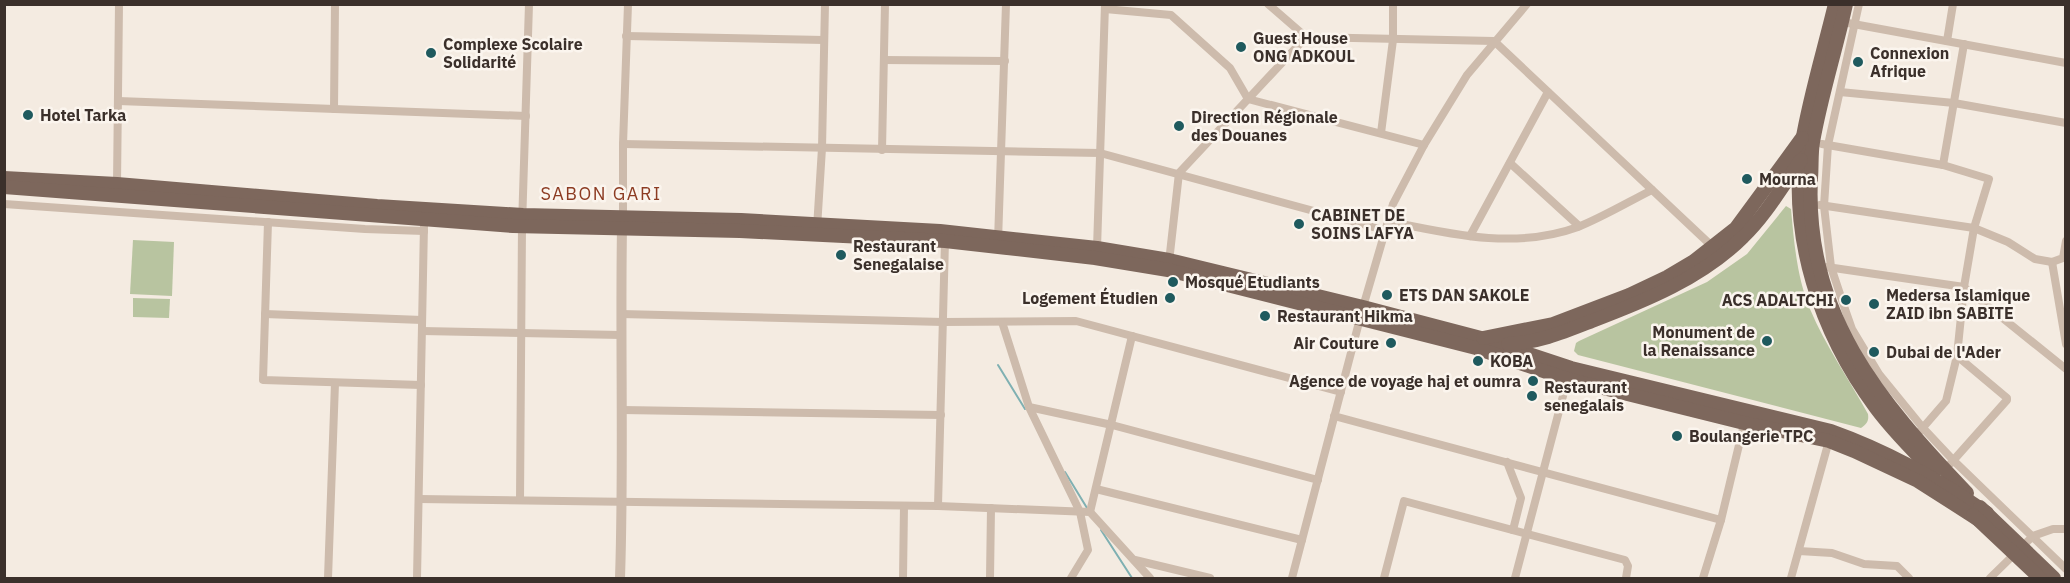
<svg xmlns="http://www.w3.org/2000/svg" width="2070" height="583" font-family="'IBM Plex Sans',sans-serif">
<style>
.green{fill:#b8c4a0}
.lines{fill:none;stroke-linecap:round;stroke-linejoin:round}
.stream{stroke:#7fb0b2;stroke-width:2}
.minor{stroke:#cdbbac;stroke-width:8}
.tertiary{stroke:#cdbbac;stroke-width:10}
.primary{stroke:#7d675c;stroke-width:14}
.poi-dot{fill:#1f5a5e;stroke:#fbf5ee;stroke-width:2}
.labels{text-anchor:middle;stroke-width:5;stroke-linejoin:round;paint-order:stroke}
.poi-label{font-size:16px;font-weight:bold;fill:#3b302b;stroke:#fbf5ee;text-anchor:start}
.neighbourhood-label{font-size:18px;letter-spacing:1.5px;fill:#8c3b22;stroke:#fbf5ee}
</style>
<rect width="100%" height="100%" fill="#f4ebe1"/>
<!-- green -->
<g class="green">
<path d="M1786,206L1791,209C1794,242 1797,278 1810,309C1825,345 1849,379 1868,414C1869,421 1867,424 1861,428L1578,355L1574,351L1576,343L1579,341L1707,282L1747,254Z"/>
<polygon points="133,240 174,242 172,296 130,294"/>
<polygon points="133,298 170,299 169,318 133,317"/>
</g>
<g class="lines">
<!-- stream -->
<g class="stream">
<polyline points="998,365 1025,409"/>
<polyline points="1065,472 1087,508"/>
<polyline points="1101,530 1132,578"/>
</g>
<!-- minor -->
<g class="minor">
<polyline points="1268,4 1306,37 1494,41 1715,249"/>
<polyline points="1859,4 1828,145 1824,206 1831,267 1846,312 1852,329 1879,374 1923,428 1954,461 2066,569"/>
<polyline points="1105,9 1171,15 1230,68 1248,99 1424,145"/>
<polyline points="1837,21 2066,63"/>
<polyline points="626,36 824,40"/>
<polyline points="1947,41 1953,4"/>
<polyline points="884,60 1005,61"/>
<polyline points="1840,92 1954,103 2066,123"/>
<polyline points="118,101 526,116"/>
<polyline points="334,109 335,4"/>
<polyline points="1381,133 1393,40 1393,4"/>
<polyline points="623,144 1100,153 1384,230"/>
<polyline points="1822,144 1943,165 1989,179 1974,228 1964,287 1957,356 1946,401 1920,431"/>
<polyline points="882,150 885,4"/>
<polyline points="1510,163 1579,226"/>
<polyline points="1943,165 1964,44"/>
<polyline points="117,184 119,4"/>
<polyline points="4,204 365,229 424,231"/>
<polyline points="1820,205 1974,228 2008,242 2035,259 2052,262 2063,258 2066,241"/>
<polyline points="623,220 623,144 628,4"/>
<path d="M1387,221C1450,234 1515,250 1578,227C1603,217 1628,202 1652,190"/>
<polyline points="268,222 263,380 421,385"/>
<polyline points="817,228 822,148 825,4"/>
<polyline points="1470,236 1548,92"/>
<polyline points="998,241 1006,4"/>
<polyline points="1097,248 1105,5"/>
<polyline points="1169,262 1179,173 1306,37"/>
<polyline points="2052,262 2066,344"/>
<polyline points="1827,267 1964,287 2066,369"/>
<polyline points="265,314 422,320"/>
<polyline points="621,314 943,322 1076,321 1341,392"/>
<polyline points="1002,322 1029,407 1112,425 1318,480"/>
<polyline points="422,331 621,335"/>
<polyline points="1029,407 1080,512 1088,550 1071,578"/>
<polyline points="622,410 941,415"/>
<polyline points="1334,416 1721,520"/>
<polyline points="1507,462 1521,498 1513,530"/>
<polyline points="1951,463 2007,400 2007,398 1957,356"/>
<polyline points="1096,489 1302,540"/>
<polyline points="419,499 938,506 1090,512 1150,578"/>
<polyline points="520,500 522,226 529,4"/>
<polyline points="938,506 945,241"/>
<polyline points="1090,512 1132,336"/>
<polyline points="1799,551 1832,553 1864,564 1897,566 1909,578"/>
<polyline points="1135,560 1210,578"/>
<polyline points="328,578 335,383"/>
<polyline points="417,578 424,225"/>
<polyline points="903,578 904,506"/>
<polyline points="990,578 991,508"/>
<polyline points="1292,578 1363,307 1393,204 1424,145 1467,75 1527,4"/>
<polyline points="1384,578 1404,501 1625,560 1628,566 1626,578"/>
<polyline points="1515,578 1568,377"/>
<polyline points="1703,578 1721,520 1745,420"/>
<polyline points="1791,578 1830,437"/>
<polyline points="1990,578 2033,536 2053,529 2066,529"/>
</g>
<!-- tertiary -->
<path class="tertiary" d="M620,578C624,462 620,345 622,228"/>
<!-- primary -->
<g class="primary">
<path d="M1835,4C1824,50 1810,95 1802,142C1788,236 1820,333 1876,408C1893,431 1914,452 1934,472"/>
<path d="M1846,4C1836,50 1821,96 1813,142C1811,153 1812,166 1811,178C1804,313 1879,401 1967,493"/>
<path d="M4,178L117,184L377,206L523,215L741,220L940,231L1097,248L1169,260L1363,307L1481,338L1571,368L1831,431C1887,451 1938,479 1987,513"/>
<polyline points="4,187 513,226 740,231 945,241 1095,258 1168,270 1476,348 1567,379 1744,423 1829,441 1854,451 1918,481 1979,520"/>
<polyline points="1483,338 1553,324 1629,295 1667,277 1694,261 1736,228 1802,138"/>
<path d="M1508,344C1538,343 1564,332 1592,321C1645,301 1702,278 1743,237C1766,215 1783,185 1801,160"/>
<polyline points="1980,507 2054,578"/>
<polyline points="1973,515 2040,578"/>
</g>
</g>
<!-- markers -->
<g class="poi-dot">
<circle cx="1241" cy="47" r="6"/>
<circle cx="431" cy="53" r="6"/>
<circle cx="1858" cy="62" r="6"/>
<circle cx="28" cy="115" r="6"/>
<circle cx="1179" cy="126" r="6"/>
<circle cx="1747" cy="179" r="6"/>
<circle cx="1299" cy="224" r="6"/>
<circle cx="841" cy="255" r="6"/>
<circle cx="1173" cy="282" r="6"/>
<circle cx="1387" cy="295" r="6"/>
<circle cx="1170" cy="298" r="6"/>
<circle cx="1846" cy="300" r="6"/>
<circle cx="1874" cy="304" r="6"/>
<circle cx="1265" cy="316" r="6"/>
<circle cx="1767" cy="341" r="6"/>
<circle cx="1391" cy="343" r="6"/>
<circle cx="1874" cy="352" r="6"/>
<circle cx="1478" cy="361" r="6"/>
<circle cx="1533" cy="381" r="6"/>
<circle cx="1532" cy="396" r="6"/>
<circle cx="1677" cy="436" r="6"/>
</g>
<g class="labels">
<!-- poi labels -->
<g class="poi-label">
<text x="1253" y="44">Guest House<tspan x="1253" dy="18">ONG ADKOUL</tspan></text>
<text x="443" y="50">Complexe Scolaire<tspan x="443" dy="18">Solidarité</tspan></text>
<text x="1870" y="59">Connexion<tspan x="1870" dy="18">Afrique</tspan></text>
<text x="40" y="121">Hotel Tarka</text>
<text x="1191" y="123">Direction Régionale<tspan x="1191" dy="18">des Douanes</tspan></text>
<text x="1759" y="185">Mourna</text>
<text x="1311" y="221">CABINET DE<tspan x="1311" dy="18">SOINS LAFYA</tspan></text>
<text x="853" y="252">Restaurant<tspan x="853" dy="18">Senegalaise</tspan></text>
<text x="1185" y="288">Mosqué Etudiants</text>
<text x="1399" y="301">ETS DAN SAKOLE</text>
<text x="1886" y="301">Medersa Islamique<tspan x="1886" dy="18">ZAID ibn SABITE</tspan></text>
<text x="1158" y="304" text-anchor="end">Logement Étudien</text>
<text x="1834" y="306" text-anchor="end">ACS ADALTCHI</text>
<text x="1277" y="322">Restaurant Hikma</text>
<text x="1755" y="338" text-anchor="end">Monument de<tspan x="1755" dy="18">la Renaissance</tspan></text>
<text x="1379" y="349" text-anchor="end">Air Couture</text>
<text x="1886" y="358">Dubai de l'Ader</text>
<text x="1490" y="367">KOBA</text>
<text x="1521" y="387" text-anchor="end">Agence de voyage haj et oumra</text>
<text x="1544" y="393">Restaurant<tspan x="1544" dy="18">senegalais</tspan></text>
<text x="1689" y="442">Boulangerie TPC</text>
</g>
<!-- neighbourhood labels -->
<g class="neighbourhood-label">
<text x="601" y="200">SABON GARI</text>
</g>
</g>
<!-- border -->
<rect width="2070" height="583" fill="none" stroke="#3b302b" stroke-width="12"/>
</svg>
